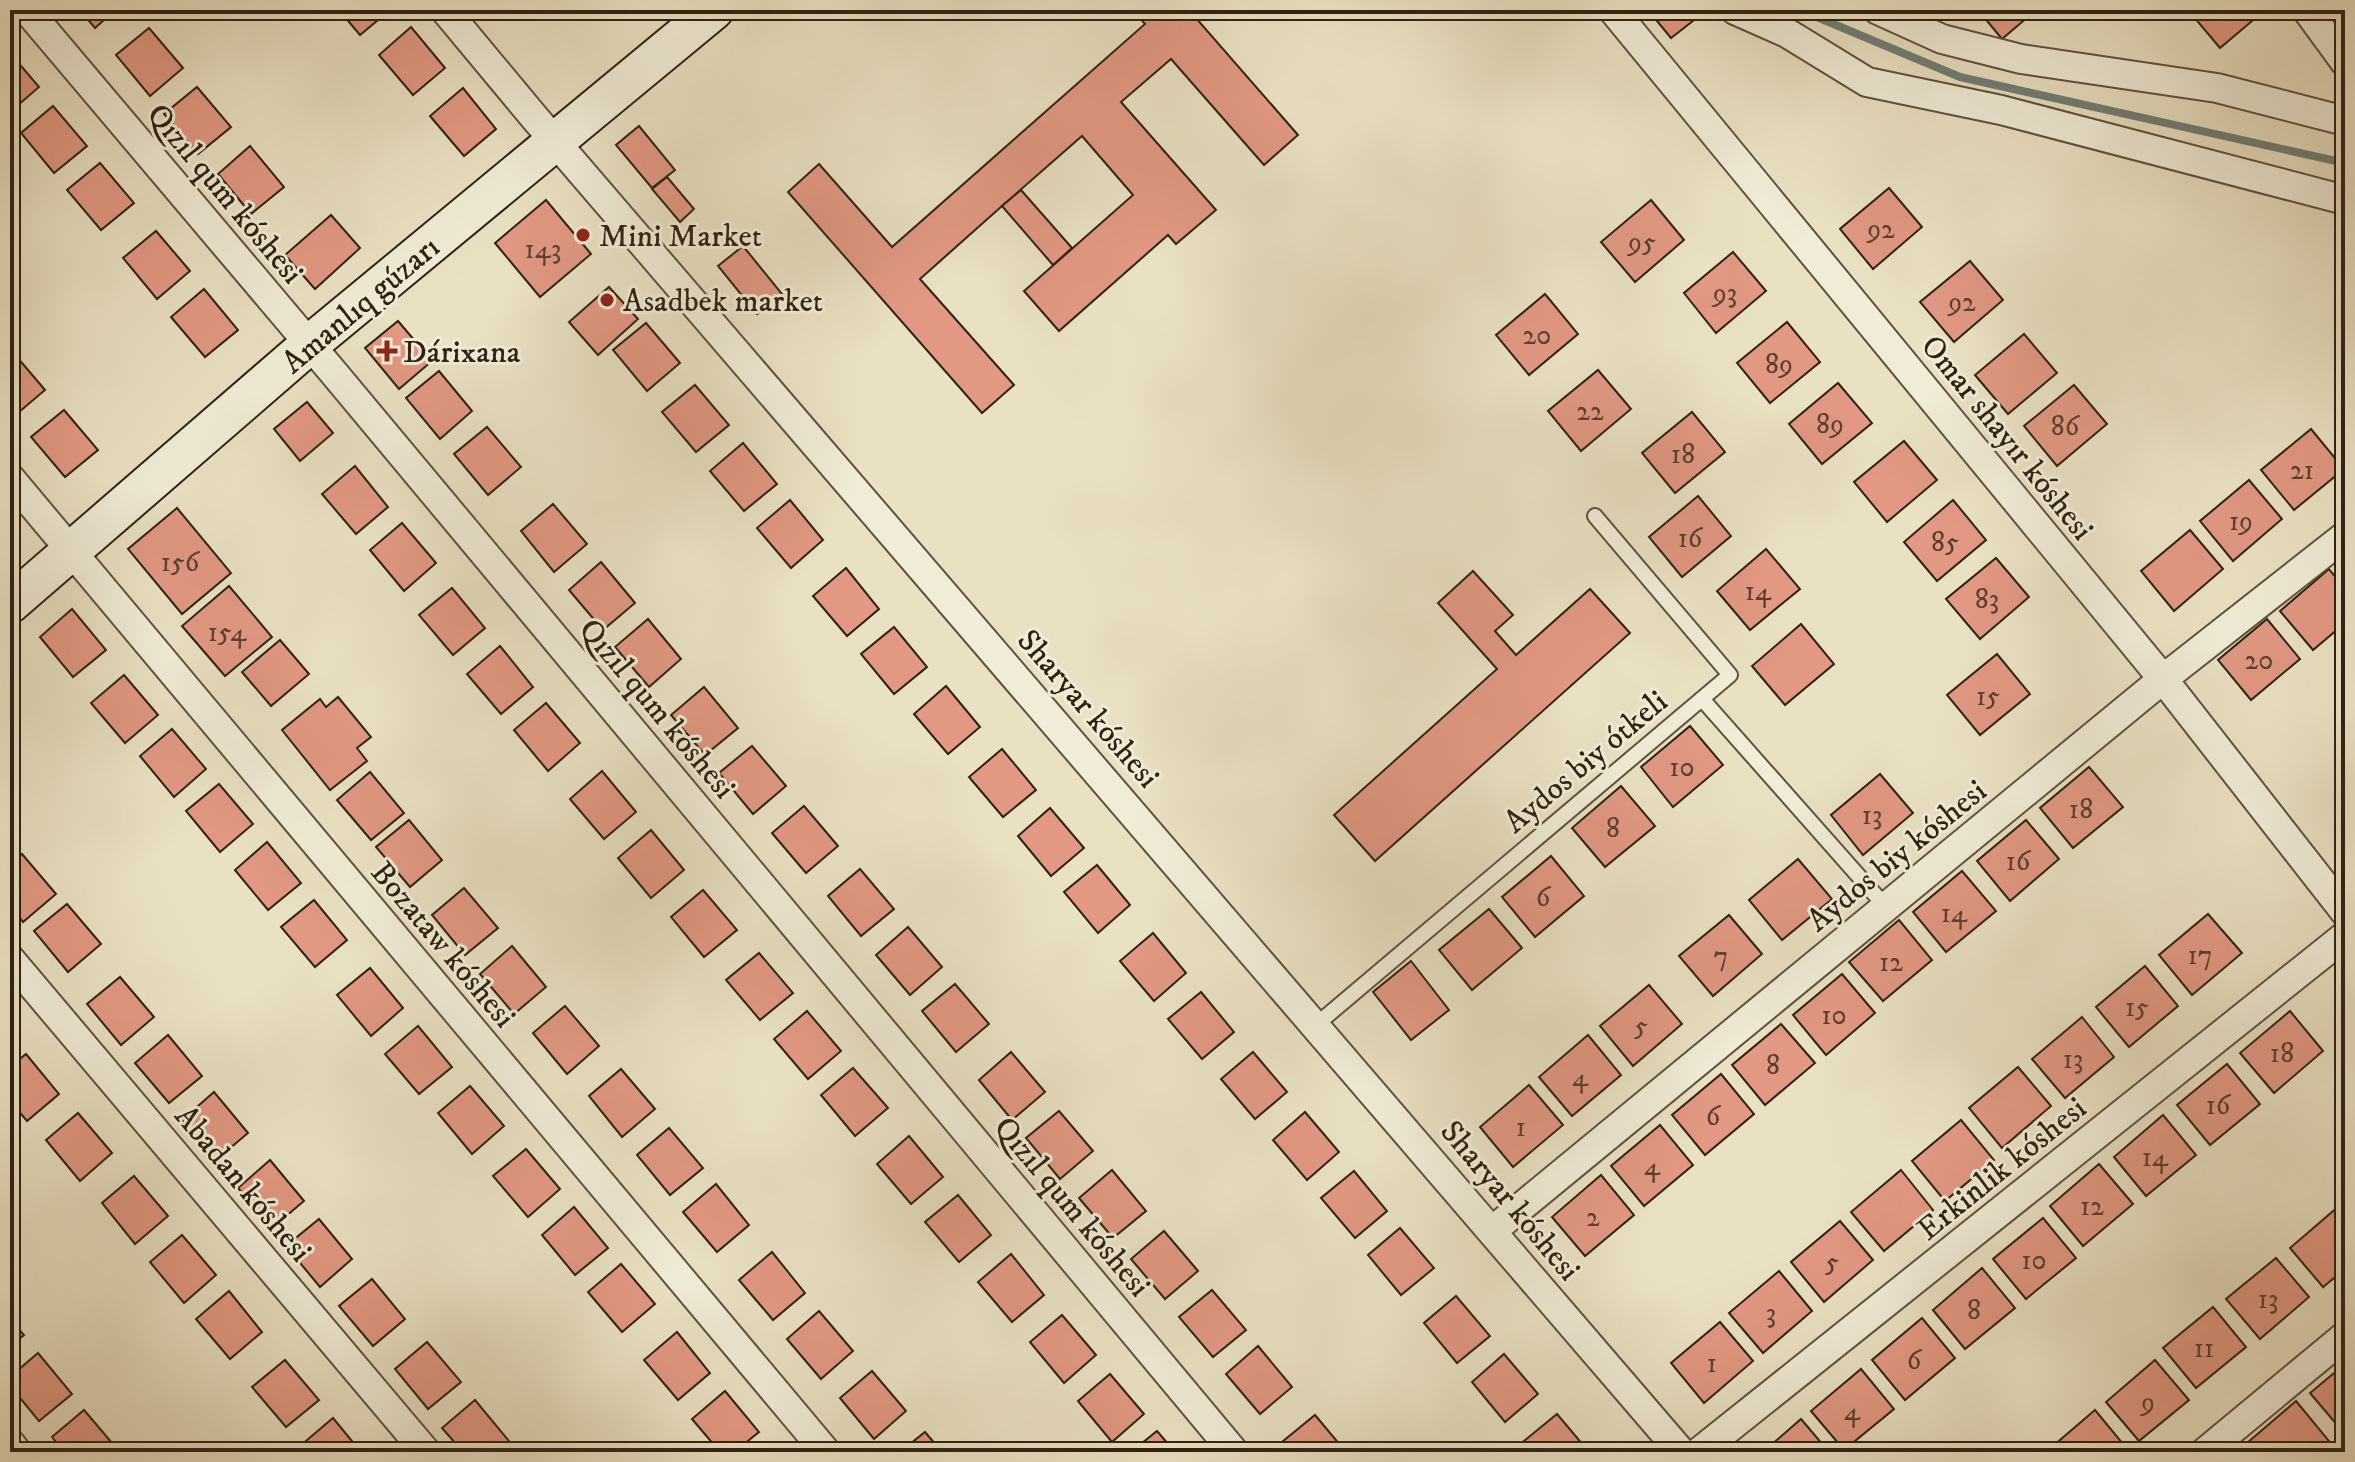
<svg xmlns="http://www.w3.org/2000/svg" width="2355" height="1462" font-family="'IM FELL DW Pica',serif">
<style>
.lines{fill:none;stroke-linecap:round;stroke-linejoin:round}
.stream{stroke:#717e79;stroke-width:8}
.building{fill:#e29883;stroke:#2f2212;stroke-width:2}
.lane-casing{stroke:#5e523e;stroke-width:18}
.street-casing{stroke:#5e523e;stroke-width:32}
.secondary-casing{stroke:#2f2212;stroke-width:42}
.lane{stroke:#f1ecd8;stroke-width:14}
.street{stroke:#f1ecd8;stroke-width:28}
.secondary{stroke:#f1ecd8;stroke-width:38}
.poi-dot{fill:#8f2418;stroke:#f1ecd8;stroke-width:3}
.labels{text-anchor:middle;stroke-width:6;stroke-linejoin:round;paint-order:stroke}
.number-label{font-size:28px;fill:#5c402e}
.street-label{font-size:32px;fill:#2f2212;stroke:#f1ecd8}
.poi-label{font-size:32px;fill:#2f2212;stroke:#f1ecd8;text-anchor:start}
</style>
<rect width="100%" height="100%" fill="#eae1c3"/>
<filter id="stains"><feTurbulence type="fractalNoise" baseFrequency=".0025" numOctaves="4"/><feColorMatrix values="0 0 0 0 .2 0 0 0 0 .09 0 0 0 0 .02 0 0 0 .5 -.17"/></filter>
<radialGradient id="worn" r=".72"><stop offset=".6" stop-color="#630" stop-opacity="0"/><stop offset="1" stop-color="#630" stop-opacity=".3"/></radialGradient>
<g class="lines">
<!-- stream -->
<polyline class="stream" points="1800,10 1960,77 2345,163"/>
</g>
<!-- building -->
<g class="building">
<polygon points="80,10 115,10 95,28"/>
<polygon points="339,10 390,10 360,35"/>
<polygon points="1133,10 1189,10 1298,135 1264,165 1171,59 1121,102 1216,210 1176,244 1168,235 1059,331 1024,291 1133,195 1082,136 1002,206 920,279 1014,385 982,413 788,192 819,164 892,247 1145,24"/>
<polygon points="1648,10 1696,10 1703,13 1671,38"/>
<polygon points="1978,10 2036,10 2002,39"/>
<polygon points="2188,10 2265,10 2220,48"/>
<polygon points="411,27 445,68 413,95 379,55"/>
<polygon points="149,28 183,68 150,96 116,55"/>
<polygon points="10,53 39,87 10,112"/>
<polygon points="197,87 231,127 198,154 164,114"/>
<polygon points="463,88 496,129 464,156 430,116"/>
<polygon points="53,106 87,146 54,173 21,133"/>
<polygon points="639,126 675,170 652,188 616,145"/>
<polygon points="250,146 284,187 251,214 218,174"/>
<polygon points="100,163 134,203 101,230 67,190"/>
<polygon points="667,177 694,209 680,222 652,189"/>
<polygon points="1889,188 1922,227 1873,269 1840,229"/>
<polygon points="1021,190 1072,248 1053,265 1002,206"/>
<polygon points="546,200 591,254 540,297 495,243"/>
<polygon points="1651,200 1684,240 1635,282 1601,242"/>
<polygon points="331,215 360,248 315,289 285,255"/>
<polygon points="156,231 190,271 157,299 123,258"/>
<polygon points="743,246 782,294 757,314 718,266"/>
<polygon points="1733,252 1766,291 1716,333 1684,293"/>
<polygon points="1970,261 2003,300 1954,342 1920,302"/>
<polygon points="609,287 638,319 598,355 569,322"/>
<polygon points="204,289 238,330 205,357 171,317"/>
<polygon points="1545,294 1578,334 1529,375 1496,335"/>
<polygon points="398,321 432,361 399,389 365,348"/>
<polygon points="1787,322 1820,362 1770,403 1737,363"/>
<polygon points="646,323 680,363 647,391 613,350"/>
<polygon points="2024,334 2057,373 2008,414 1975,375"/>
<polygon points="11,350 45,390 12,418 10,415"/>
<polygon points="1598,370 1631,409 1581,451 1548,411"/>
<polygon points="439,371 472,411 440,439 406,398"/>
<polygon points="1838,383 1872,423 1822,464 1789,424"/>
<polygon points="695,385 729,425 696,452 662,412"/>
<polygon points="2074,385 2107,424 2057,466 2024,426"/>
<polygon points="307,402 333,433 300,461 274,429"/>
<polygon points="64,410 98,450 65,477 31,437"/>
<polygon points="1692,412 1725,452 1675,493 1642,453"/>
<polygon points="487,427 521,467 488,495 454,454"/>
<polygon points="2311,429 2344,469 2294,510 2261,470"/>
<polygon points="1904,441 1937,480 1887,522 1854,482"/>
<polygon points="743,443 777,484 744,511 710,471"/>
<polygon points="355,466 388,507 356,534 322,494"/>
<polygon points="2249,480 2282,519 2233,561 2200,521"/>
<polygon points="1698,496 1731,536 1682,577 1649,537"/>
<polygon points="790,500 823,540 791,568 757,528"/>
<polygon points="1953,500 1986,540 1937,581 1904,542"/>
<polygon points="553,504 587,544 554,572 521,531"/>
<polygon points="177,508 231,573 182,614 128,549"/>
<polygon points="402,523 436,563 404,591 370,550"/>
<polygon points="2190,530 2223,569 2174,611 2141,571"/>
<polygon points="1766,549 1800,589 1750,630 1717,591"/>
<polygon points="1996,558 2029,597 1980,639 1946,599"/>
<polygon points="601,562 635,603 603,630 569,590"/>
<polygon points="846,568 879,609 847,636 813,596"/>
<polygon points="2329,569 2345,589 2345,623 2313,650 2280,611"/>
<polygon points="1473,571 1513,615 1495,631 1516,655 1590,589 1630,633 1375,861 1334,815 1497,669 1438,603"/>
<polygon points="229,586 272,637 225,676 182,626"/>
<polygon points="452,588 485,628 453,655 419,615"/>
<polygon points="72,609 106,650 73,677 40,637"/>
<polygon points="648,619 681,659 649,687 615,647"/>
<polygon points="2267,619 2300,659 2251,700 2218,660"/>
<polygon points="1801,624 1834,664 1785,705 1752,666"/>
<polygon points="894,627 927,667 894,694 861,654"/>
<polygon points="280,640 309,674 271,706 242,672"/>
<polygon points="500,646 533,687 501,714 467,674"/>
<polygon points="1997,654 2030,694 1980,735 1947,695"/>
<polygon points="124,675 158,715 125,743 91,703"/>
<polygon points="946,686 980,727 948,754 914,714"/>
<polygon points="704,687 738,728 705,755 671,715"/>
<polygon points="338,697 371,737 357,748 367,761 330,790 282,730 320,699 326,707"/>
<polygon points="546,703 580,743 548,771 514,730"/>
<polygon points="1690,726 1723,765 1673,807 1641,767"/>
<polygon points="172,729 206,769 174,797 140,756"/>
<polygon points="752,746 786,786 753,814 719,773"/>
<polygon points="1002,749 1036,790 1003,817 969,777"/>
<polygon points="2089,767 2123,807 2073,848 2040,808"/>
<polygon points="602,771 636,812 604,839 570,799"/>
<polygon points="370,772 404,813 371,840 337,800"/>
<polygon points="1880,774 1913,813 1863,855 1831,815"/>
<polygon points="219,784 253,824 220,852 186,811"/>
<polygon points="1621,786 1655,826 1605,867 1572,828"/>
<polygon points="804,806 838,846 806,873 772,833"/>
<polygon points="1050,808 1084,848 1051,876 1018,836"/>
<polygon points="409,820 442,860 410,887 376,847"/>
<polygon points="2026,820 2059,859 2010,901 1977,861"/>
<polygon points="651,830 684,870 651,898 618,858"/>
<polygon points="267,842 301,883 268,910 235,870"/>
<polygon points="22,854 56,894 23,922 10,906 10,864"/>
<polygon points="1551,856 1584,896 1535,937 1502,897"/>
<polygon points="1798,859 1832,899 1782,940 1749,900"/>
<polygon points="1097,865 1130,905 1098,933 1064,892"/>
<polygon points="860,869 894,909 861,936 828,896"/>
<polygon points="1962,871 1996,911 1946,952 1913,912"/>
<polygon points="464,888 498,928 465,955 432,915"/>
<polygon points="703,890 737,930 704,957 671,917"/>
<polygon points="314,900 347,940 315,967 281,927"/>
<polygon points="67,904 101,944 68,972 34,931"/>
<polygon points="1489,909 1522,948 1472,990 1439,950"/>
<polygon points="2208,914 2242,953 2192,995 2159,955"/>
<polygon points="1729,915 1762,954 1713,996 1679,956"/>
<polygon points="1899,920 1932,960 1883,1001 1849,962"/>
<polygon points="908,927 942,967 910,995 876,955"/>
<polygon points="1153,933 1186,973 1154,1001 1120,961"/>
<polygon points="512,946 546,987 514,1014 480,974"/>
<polygon points="759,953 793,993 760,1020 726,980"/>
<polygon points="1411,961 1449,1010 1411,1040 1373,992"/>
<polygon points="2145,966 2178,1006 2129,1047 2096,1007"/>
<polygon points="370,968 403,1008 371,1036 337,995"/>
<polygon points="1842,974 1875,1013 1826,1055 1793,1015"/>
<polygon points="120,977 154,1017 121,1045 87,1004"/>
<polygon points="955,984 989,1024 956,1052 922,1011"/>
<polygon points="1649,985 1682,1024 1633,1066 1600,1026"/>
<polygon points="1201,992 1234,1032 1202,1059 1168,1019"/>
<polygon points="565,1006 599,1046 567,1074 533,1033"/>
<polygon points="807,1011 841,1051 808,1079 774,1039"/>
<polygon points="2290,1011 2323,1051 2274,1093 2240,1053"/>
<polygon points="2082,1017 2114,1057 2065,1098 2032,1059"/>
<polygon points="1781,1024 1815,1063 1765,1105 1732,1065"/>
<polygon points="418,1026 452,1067 419,1094 385,1054"/>
<polygon points="168,1035 202,1076 169,1103 135,1063"/>
<polygon points="1588,1035 1621,1075 1572,1116 1539,1077"/>
<polygon points="1011,1052 1045,1092 1012,1120 979,1080"/>
<polygon points="1253,1052 1287,1092 1255,1119 1221,1079"/>
<polygon points="26,1054 59,1094 27,1121 10,1101 10,1067"/>
<polygon points="2227,1064 2260,1104 2210,1145 2177,1105"/>
<polygon points="2018,1067 2051,1106 2002,1148 1969,1108"/>
<polygon points="853,1068 888,1108 855,1136 821,1095"/>
<polygon points="621,1069 655,1109 622,1137 589,1096"/>
<polygon points="1721,1074 1754,1114 1705,1155 1672,1115"/>
<polygon points="1529,1085 1563,1125 1513,1167 1480,1127"/>
<polygon points="470,1086 504,1126 472,1154 438,1113"/>
<polygon points="214,1092 248,1133 216,1160 182,1120"/>
<polygon points="1059,1111 1093,1151 1060,1179 1026,1138"/>
<polygon points="1305,1112 1339,1152 1307,1180 1273,1140"/>
<polygon points="78,1113 112,1153 80,1181 46,1140"/>
<polygon points="2163,1115 2196,1155 2146,1196 2114,1157"/>
<polygon points="1961,1120 1994,1160 1945,1201 1912,1161"/>
<polygon points="1660,1125 1693,1165 1644,1206 1611,1166"/>
<polygon points="669,1128 703,1168 670,1195 637,1155"/>
<polygon points="909,1136 943,1177 911,1204 877,1164"/>
<polygon points="526,1149 560,1189 528,1217 493,1176"/>
<polygon points="270,1160 304,1201 272,1228 238,1188"/>
<polygon points="2099,1164 2133,1204 2083,1246 2050,1206"/>
<polygon points="1112,1170 1146,1211 1113,1238 1079,1198"/>
<polygon points="1901,1170 1933,1210 1884,1251 1851,1212"/>
<polygon points="1354,1171 1387,1211 1355,1238 1321,1198"/>
<polygon points="1601,1175 1634,1215 1585,1256 1552,1217"/>
<polygon points="134,1176 168,1216 135,1244 102,1203"/>
<polygon points="716,1184 749,1225 717,1252 683,1212"/>
<polygon points="958,1195 991,1235 959,1262 925,1222"/>
<polygon points="2339,1206 2345,1213 2345,1269 2323,1287 2290,1248"/>
<polygon points="574,1207 608,1248 575,1275 542,1235"/>
<polygon points="2043,1218 2076,1258 2026,1299 1993,1259"/>
<polygon points="319,1219 352,1259 320,1287 286,1246"/>
<polygon points="1840,1221 1873,1260 1824,1302 1791,1262"/>
<polygon points="1400,1228 1434,1268 1401,1295 1368,1255"/>
<polygon points="1164,1231 1198,1271 1165,1299 1131,1259"/>
<polygon points="182,1235 216,1275 184,1303 150,1262"/>
<polygon points="772,1252 805,1293 773,1320 739,1280"/>
<polygon points="1011,1254 1044,1295 1012,1322 978,1282"/>
<polygon points="2276,1258 2309,1297 2260,1339 2226,1299"/>
<polygon points="621,1264 655,1304 622,1332 588,1292"/>
<polygon points="1982,1268 2015,1308 1965,1349 1933,1310"/>
<polygon points="1779,1271 1812,1311 1763,1353 1729,1313"/>
<polygon points="372,1279 405,1319 373,1346 339,1306"/>
<polygon points="1212,1290 1246,1330 1213,1357 1179,1317"/>
<polygon points="229,1291 262,1332 230,1359 196,1319"/>
<polygon points="1456,1296 1490,1336 1457,1363 1424,1323"/>
<polygon points="2213,1307 2246,1347 2196,1388 2163,1348"/>
<polygon points="819,1311 853,1351 821,1379 787,1339"/>
<polygon points="1062,1315 1096,1355 1064,1383 1030,1342"/>
<polygon points="1922,1318 1955,1358 1905,1400 1872,1360"/>
<polygon points="10,1319 24,1335 10,1346"/>
<polygon points="1720,1322 1753,1361 1704,1403 1671,1363"/>
<polygon points="677,1332 710,1373 678,1400 644,1360"/>
<polygon points="427,1342 461,1382 428,1409 395,1369"/>
<polygon points="1258,1346 1292,1387 1260,1414 1226,1374"/>
<polygon points="38,1353 72,1394 39,1421 10,1386 10,1377"/>
<polygon points="1504,1354 1538,1394 1505,1422 1472,1382"/>
<polygon points="285,1360 319,1400 286,1427 252,1387"/>
<polygon points="2155,1360 2189,1400 2139,1441 2106,1402"/>
<polygon points="2345,1364 2345,1432 2344,1433 2310,1393"/>
<polygon points="1861,1369 1894,1409 1844,1450 1811,1411"/>
<polygon points="872,1371 906,1411 874,1439 840,1398"/>
<polygon points="1110,1374 1144,1414 1112,1442 1078,1401"/>
<polygon points="725,1391 759,1432 734,1452 720,1452 692,1419"/>
<polygon points="475,1400 509,1441 495,1452 463,1452 442,1428"/>
<polygon points="2296,1401 2329,1441 2316,1452 2255,1452 2247,1443"/>
<polygon points="84,1410 118,1450 116,1452 64,1452 52,1437"/>
<polygon points="2095,1410 2128,1450 2125,1452 2046,1452"/>
<polygon points="1557,1414 1589,1452 1533,1452 1524,1441"/>
<polygon points="1315,1415 1346,1452 1290,1452 1282,1442"/>
<polygon points="333,1418 361,1452 306,1452 300,1446"/>
<polygon points="1801,1419 1829,1452 1763,1452"/>
<polygon points="1157,1431 1175,1452 1131,1452"/>
<polygon points="925,1432 942,1452 900,1452"/>
</g>
<g class="lines">
<defs>
<g id="lane">
<polyline points="1702,699 1886,907"/>
<polyline points="1316,1025 1730,675 1595,516"/>
</g>
<g id="street">
<polyline points="27,10 333,372 1234,1452"/>
<polyline points="445,10 534,117 1681,1452"/>
<polyline points="1613,10 2163,679 2345,912"/>
<polyline points="1735,10 1787,33 1867,82 2001,110 2345,200"/>
<polyline points="1878,10 1942,39 2021,59 2217,88 2345,121"/>
<polyline points="2307,10 2345,62"/>
<polyline points="10,478 826,1452"/>
<polyline points="10,959 426,1452"/>
<polyline points="1492,1231 2163,679 2345,536"/>
<polyline points="10,1443 17,1452"/>
<polyline points="1699,1452 2345,936"/>
<polyline points="2205,1452 2345,1336"/>
</g>
<polyline id="secondary" points="10,604 310,344 714,10"/>
</defs>
<!-- lane casing -->
<use href="#lane" class="lane-casing"/>
<!-- street casing -->
<use href="#street" class="street-casing"/>
<!-- secondary casing -->
<use href="#secondary" class="secondary-casing"/>
<!-- lane -->
<use href="#lane" class="lane"/>
<!-- street -->
<use href="#street" class="street"/>
<!-- secondary -->
<use href="#secondary" class="secondary"/>
</g>
<!-- markers -->
<g class="poi-dot">
<circle cx="583" cy="235" r="8"/>
<circle cx="607" cy="300" r="8"/>
<path d="M383 339h8v8h8v8h-8v8h-8v-8h-8v-8h8z"/>
</g>
<g class="labels">
<!-- number labels -->
<g class="number-label">
<text x="1881" y="238">92</text>
<text x="1642" y="251">95</text>
<text x="543" y="258">143</text>
<text x="1725" y="302">93</text>
<text x="1962" y="311">92</text>
<text x="1537" y="344">20</text>
<text x="1779" y="373">89</text>
<text x="1590" y="420">22</text>
<text x="1830" y="433">89</text>
<text x="2065" y="435">86</text>
<text x="1683" y="463">18</text>
<text x="2302" y="479">21</text>
<text x="2241" y="530">19</text>
<text x="1690" y="547">16</text>
<text x="1945" y="551">85</text>
<text x="180" y="571">156</text>
<text x="1758" y="600">14</text>
<text x="1987" y="608">83</text>
<text x="227" y="641">154</text>
<text x="2259" y="669">20</text>
<text x="1988" y="705">15</text>
<text x="1682" y="776">10</text>
<text x="2081" y="818">18</text>
<text x="1872" y="824">13</text>
<text x="1613" y="837">8</text>
<text x="2018" y="870">16</text>
<text x="1543" y="906">6</text>
<text x="1954" y="922">14</text>
<text x="2200" y="964">17</text>
<text x="1721" y="965">7</text>
<text x="1891" y="971">12</text>
<text x="2137" y="1016">15</text>
<text x="1834" y="1024">10</text>
<text x="1641" y="1035">5</text>
<text x="2282" y="1062">18</text>
<text x="2073" y="1068">13</text>
<text x="1773" y="1074">8</text>
<text x="1580" y="1086">4</text>
<text x="2218" y="1114">16</text>
<text x="1713" y="1125">6</text>
<text x="1521" y="1136">1</text>
<text x="2155" y="1166">14</text>
<text x="1652" y="1175">4</text>
<text x="2092" y="1215">12</text>
<text x="1593" y="1226">2</text>
<text x="2034" y="1269">10</text>
<text x="1832" y="1271">5</text>
<text x="2268" y="1308">13</text>
<text x="1974" y="1319">8</text>
<text x="1771" y="1322">3</text>
<text x="2204" y="1357">11</text>
<text x="1914" y="1369">6</text>
<text x="1712" y="1372">1</text>
<text x="2148" y="1411">9</text>
<text x="1852" y="1420">4</text>
</g>
<!-- street labels -->
<g class="street-label">
<text transform="translate(226 193) rotate(50)" y="11">Qızıl qum kóshesi</text>
<text transform="translate(360 304) rotate(-40)" y="11">Amanlıq gúzarı</text>
<text transform="translate(2008 437) rotate(51)" y="11">Omar shayır kóshesi</text>
<text transform="translate(658 708) rotate(50)" y="11">Qızıl qum kóshesi</text>
<text transform="translate(1089 708) rotate(49)" y="11">Sharyar kóshesi</text>
<text transform="translate(1585 761) rotate(-40)" y="11">Aydos biy ótkeli</text>
<text transform="translate(1896 855) rotate(-39)" y="11">Aydos biy kóshesi</text>
<text transform="translate(444 944) rotate(50)" y="11">Bozataw kóshesi</text>
<text transform="translate(2001 1168) rotate(-39)" y="11">Erkinlik kóshesi</text>
<text transform="translate(244 1183) rotate(50)" y="11">Abadan kóshesi</text>
<text transform="translate(1511 1200) rotate(50)" y="11">Sharyar kóshesi</text>
<text transform="translate(1073 1206) rotate(50)" y="11">Qızıl qum kóshesi</text>
</g>
<!-- poi labels -->
<g class="poi-label">
<text x="599" y="246">Mini Market</text>
<text x="623" y="311">Asadbek market</text>
<text x="403" y="362">Dárixana</text>
</g>
</g>
<!-- margin -->
<rect width="2355" height="1462" fill="none" stroke="#eae1c3" stroke-width="40"/>
<rect x="12" y="12" width="2331" height="1438" fill="none" stroke="#2f2212" stroke-width="4"/>
<rect x="20" y="20" width="2315" height="1422" fill="none" stroke="#2f2212" stroke-width="2"/>
<rect width="100%" height="100%" filter="url(#stains)"/>
<rect width="100%" height="100%" fill="url(#worn)"/>
</svg>
